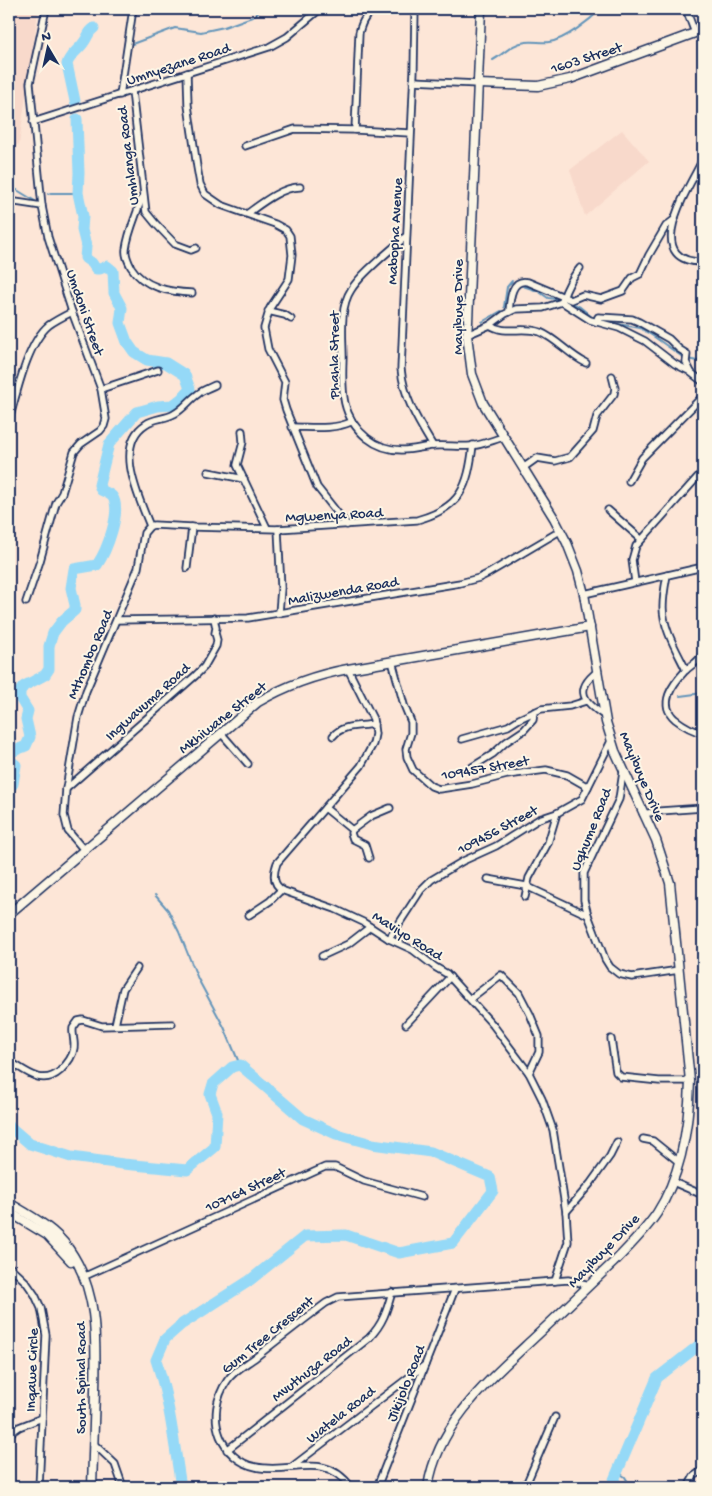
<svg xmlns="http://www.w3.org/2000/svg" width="712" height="1496" font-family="'Gochi Hand',sans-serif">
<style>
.built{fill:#f8d9cb}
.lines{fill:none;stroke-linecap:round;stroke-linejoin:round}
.stream{stroke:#6495ba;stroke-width:2}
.river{stroke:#95d9f7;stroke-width:11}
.street-casing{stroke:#1b2f5e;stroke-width:9}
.secondary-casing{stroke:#1b2f5e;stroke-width:11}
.street{stroke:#fcf5e5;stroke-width:5.5}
.secondary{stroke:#fcf5e5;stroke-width:8}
.labels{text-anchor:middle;stroke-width:4;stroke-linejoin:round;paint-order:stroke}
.street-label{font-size:15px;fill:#1b2f5e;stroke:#fcf5e5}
</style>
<rect width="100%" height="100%" fill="#fde6d7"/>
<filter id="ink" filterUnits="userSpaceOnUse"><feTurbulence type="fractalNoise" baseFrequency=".02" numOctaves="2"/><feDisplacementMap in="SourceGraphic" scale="10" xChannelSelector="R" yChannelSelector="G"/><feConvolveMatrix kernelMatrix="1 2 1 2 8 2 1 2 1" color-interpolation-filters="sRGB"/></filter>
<g filter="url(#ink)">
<!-- built -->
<g class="built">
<polygon points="9,9 23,9 38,12 19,144 9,149"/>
<polygon points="622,130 649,161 585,216 570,170"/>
</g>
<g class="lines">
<!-- stream -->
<g class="stream">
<polyline points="132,44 175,28 201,32 224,27 252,17 263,9"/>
<path d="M493,60C504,54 512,43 526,42C534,41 542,43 549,42C565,40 590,20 601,9"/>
<polyline points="9,188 17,190 35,201"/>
<polyline points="48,194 51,193 78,193"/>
<polyline points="520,285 538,291 548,298 557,299"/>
<polyline points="570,302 580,307 593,318"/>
<polyline points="504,307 507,287 512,281"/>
<polyline points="482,322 501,311"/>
<polyline points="607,322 640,328 653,336 684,358"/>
<polyline points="687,359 703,362"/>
<polyline points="680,696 703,693"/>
<polyline points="155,895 168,910 179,932 198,979 224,1027 240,1065"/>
<polyline points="618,1472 625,1477 631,1487"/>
</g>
<!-- river -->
<g class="river">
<path d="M75,101L67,64C70,54 79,50 84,42C88,37 88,32 94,28"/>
<path d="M9,753L26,746L30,737L26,719L28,711L20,698V691L24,686L45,675L49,669V646L53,633L62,621L75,610V605L71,588L74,569L97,565C106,552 123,510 112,496C109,493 105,492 101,490L99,485L109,444L137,412L158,406L173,405L182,398L190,389L185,375L166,363L147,360L134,352L127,342L120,323L122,308L114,293L113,271L107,266L100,269H96L92,263L85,258L86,246L82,230L83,216L78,193L79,173L77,119"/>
<polyline points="9,766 12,762 16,765 13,784 9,788"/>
<path d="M9,1126L30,1144L71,1157L123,1164L187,1170L215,1147L217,1113L210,1094L213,1084L232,1067L240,1065L303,1119L336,1134L372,1144L431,1152L490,1177L493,1191L453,1243L399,1253L346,1235L305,1236L249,1281L182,1324L165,1339L156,1360C170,1401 174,1444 181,1487"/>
<polyline points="611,1487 657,1378 703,1342"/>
</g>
<defs>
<g id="street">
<path d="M415,9L414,70L401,369C404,399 418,421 433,446"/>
<polyline points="686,9 695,33"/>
<polyline points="187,73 188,105 197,167 200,184 205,194 221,205 275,224 286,230 290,236 292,255 289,279 270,308 264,328 268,349 285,382 283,400 286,410 317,487 347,525"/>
<polyline points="413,81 478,84"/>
<polyline points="132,91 146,212 155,223 175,244 191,250 196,248"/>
<polyline points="120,95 133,9"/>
<polyline points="33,122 269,47 287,37 320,9"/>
<path d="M355,130L359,33C362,21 366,13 378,9"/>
<polyline points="245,146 295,129 355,130 410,133"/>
<path d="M703,159C690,186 639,262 703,262"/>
<path d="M142,197C137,214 128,232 126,249C125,255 128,261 131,267C144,288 170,292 192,293"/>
<polyline points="9,201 42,206"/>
<path d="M248,213C262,203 282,187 300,187"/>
<path d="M405,237C390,251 361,273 351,290C339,308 343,337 343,358C342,389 340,416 367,438C377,446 389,450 402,450C412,450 422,447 432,446C445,445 458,447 471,446C482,445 493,440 504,437"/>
<path d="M562,301C566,289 572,277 580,268"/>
<polyline points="268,311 285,315 291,319"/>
<path d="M509,312C510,300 511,278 528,282L571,300L583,295L601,299L623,291L632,278L640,274L649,255L666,226L675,219"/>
<polyline points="596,322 598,317 632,319 639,322 669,339 679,349 687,354 686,362 691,372"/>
<polyline points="490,325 505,314 516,309 543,308 562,302 590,320 619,328 645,341 675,364 689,371 703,382"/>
<path d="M467,335L490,325C505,335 523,326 540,332C557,339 569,355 586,363"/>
<polyline points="101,389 158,370"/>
<path d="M9,420C17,393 27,343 49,325C56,320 64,316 72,312"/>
<path d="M292,427C311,427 333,430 351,422"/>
<polyline points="242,431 243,442 237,465 267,528"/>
<polyline points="523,468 537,458 555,461 570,457 593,431 597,416 614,394 615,388 612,376"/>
<polyline points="208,472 244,479"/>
<polyline points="629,481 642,458 703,396"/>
<polyline points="608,510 641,539"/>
<path d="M150,526L154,525L192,527L278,529L417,520C461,508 468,487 473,445"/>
<path d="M150,526C139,498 113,445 146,424C154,418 166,419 174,414C184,409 189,400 198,394C202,390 209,388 215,385"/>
<polyline points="278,529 281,588 279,613"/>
<polyline points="187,568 192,527"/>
<path d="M667,575C665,586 663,596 663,607C663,629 677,651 686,670"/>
<polyline points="635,582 632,560 636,546 703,471"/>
<polyline points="584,594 703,567"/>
<polyline points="26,602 40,561 56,503 62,493 74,452 81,444 100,431 104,426 106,419 101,389 72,312 48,237 42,206 30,83 46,9"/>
<polyline points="117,620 248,618 460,583 479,578 489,573 560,531"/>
<path d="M703,651C700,662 692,664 685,671C672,685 658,704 675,719C684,726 692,731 703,733"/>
<polyline points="392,661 404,705 411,722 411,733 406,749 407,757 413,770 431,786 439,789 446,788 472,784 507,775 546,770 567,775 588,787"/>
<path d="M348,669L373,719L375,734L373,744L361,766L277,863C273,874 272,885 284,891L335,909L363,922L389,939L413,950L435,967L447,974L493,1025L529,1073L542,1099L553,1130L566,1212L568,1242L555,1281"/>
<path d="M598,671C573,690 584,702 605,716"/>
<polyline points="221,733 248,764"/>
<path d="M333,736C343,724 359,727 374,724"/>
<polyline points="462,739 508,726 519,719 541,709 570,706 586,701"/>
<polyline points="472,767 493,754 506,742 524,730 533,720 534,712"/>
<polyline points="623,772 619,799 584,873 584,900 588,915 605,959 610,967 619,974 632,977 679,970"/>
<polyline points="66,789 195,676 204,667 216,646 217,640 215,633 216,628 214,618"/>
<polyline points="325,808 352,830 351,833 353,839 365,845 369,858"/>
<polyline points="643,814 660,811 703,808"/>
<polyline points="352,830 371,816 390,808"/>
<polyline points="84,850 68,831 64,815 66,789 78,717 86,691 138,568 144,533 150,526"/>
<polyline points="488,879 526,886 588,915"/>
<polyline points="525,897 529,878 548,843 557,813"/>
<polyline points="249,915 270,901 281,890"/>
<polyline points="389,939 421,890 431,880 463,861 496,846 539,819 557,813 582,799 611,741"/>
<polyline points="322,956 348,944 370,927"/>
<polyline points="470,999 501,975 519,993 530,1014 539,1036 539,1052 529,1073"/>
<polyline points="406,1024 450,977"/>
<polyline points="115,1025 123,989 137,968"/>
<polyline points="611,1039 616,1072 621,1077 659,1081 690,1081"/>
<path d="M9,1061C26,1071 42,1087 60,1071C67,1064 73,1057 74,1048C75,1041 72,1035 73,1028L78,1021L83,1020L102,1026L172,1024"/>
<polyline points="643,1139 653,1141 679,1162"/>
<polyline points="673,1182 703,1195"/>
<polyline points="566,1212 590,1184 610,1156 617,1142"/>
<polyline points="9,1266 26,1282 35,1295 41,1308 46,1335 39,1487"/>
<polyline points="83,1277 325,1167 335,1167 364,1181 422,1197"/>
<polyline points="9,1434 19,1427 42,1418"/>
<polyline points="94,1444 115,1464 123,1487"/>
<path d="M227,1450L369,1338C383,1324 387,1310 392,1292"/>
<polyline points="293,1466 425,1365"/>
<path d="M351,1487C324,1450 292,1475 256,1467C239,1464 226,1451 220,1436C213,1418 216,1397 227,1381C233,1371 247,1364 256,1357C279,1339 302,1321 326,1303L338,1297L555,1281L568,1280L590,1285"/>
<polyline points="377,1487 455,1289"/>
<polyline points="525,1487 555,1417"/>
<polyline points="688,1487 694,1476 703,1470"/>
</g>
<g id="secondary">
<polyline points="478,84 538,86 570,79 703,30"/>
<path d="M9,914L258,702C287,685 315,675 348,669L590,627"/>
<path d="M9,1203C31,1216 54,1228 69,1249C99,1292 96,1342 95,1392C94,1424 93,1456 92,1487"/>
<polyline points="9,1212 47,1235 71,1261"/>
<path d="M428,1487C438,1423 489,1380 534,1338C561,1313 587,1287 614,1262C629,1247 645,1231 657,1213C682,1174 689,1127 690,1081L670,883L656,840L615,751L606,722L584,594L578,571L567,543L554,518L483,403L472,374L467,335L468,322L481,9"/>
</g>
</defs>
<!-- street casing -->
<use href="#street" class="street-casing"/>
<!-- secondary casing -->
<use href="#secondary" class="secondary-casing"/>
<!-- street -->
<use href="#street" class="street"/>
<!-- secondary -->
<use href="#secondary" class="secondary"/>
</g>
</g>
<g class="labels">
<!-- street labels -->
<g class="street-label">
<text transform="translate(586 57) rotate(-18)" y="5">1603 Street</text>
<text transform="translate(178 63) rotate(-18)" y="5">Umnyezane Road</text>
<text transform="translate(127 156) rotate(-97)" y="5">Umhlanga Road</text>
<text transform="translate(394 231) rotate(-87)" y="5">Mabopha Avenue</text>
<text transform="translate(457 307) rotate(-90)" y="5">Mayibuye Drive</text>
<text transform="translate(86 312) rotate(71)" y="5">Umdoni Street</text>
<text transform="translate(333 355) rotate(-90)" y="5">Phahla Street</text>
<text transform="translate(334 514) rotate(-3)" y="5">Mgwenya Road</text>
<text transform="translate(343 590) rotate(-10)" y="5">Malizwenda Road</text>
<text transform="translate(89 654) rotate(-67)" y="5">Mthombo Road</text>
<text transform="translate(147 701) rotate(-42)" y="5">Ingwavuma Road</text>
<text transform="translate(222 717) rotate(-38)" y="5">Mkhiwane Street</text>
<text transform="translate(485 767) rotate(-10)" y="5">109457 Street</text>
<text transform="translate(643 776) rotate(67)" y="5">Mayibuye Drive</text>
<text transform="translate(497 829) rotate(-28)" y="5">109456 Street</text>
<text transform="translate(590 829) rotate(-68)" y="5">Uqhume Road</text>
<text transform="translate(408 935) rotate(32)" y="5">Maviyo Road</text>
<text transform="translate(245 1189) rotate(-25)" y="5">107164 Street</text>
<text transform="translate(603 1250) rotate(-46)" y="5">Mayibuye Drive</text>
<text transform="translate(267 1334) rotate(-39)" y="5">Gum Tree Crescent</text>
<text transform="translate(311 1368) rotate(-38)" y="5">Mvuthuza Road</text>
<text transform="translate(31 1370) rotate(-88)" y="5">Inqawe Circle</text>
<text transform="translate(80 1378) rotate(-90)" y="5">South Spinal Road</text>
<text transform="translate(405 1383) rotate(-68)" y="5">Jikijolo Road</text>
<text transform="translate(340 1414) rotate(-38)" y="5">Watela Road</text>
</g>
</g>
<!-- margin -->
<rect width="712" height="1496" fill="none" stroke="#fcf5e5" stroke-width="30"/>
<rect x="15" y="15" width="682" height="1466" fill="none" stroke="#1b2f5e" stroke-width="2" filter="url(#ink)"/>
<!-- north arrow -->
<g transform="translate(48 48) rotate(351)" stroke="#fcf5e5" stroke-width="4" paint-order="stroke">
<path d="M0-4L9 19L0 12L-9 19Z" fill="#1b2f5e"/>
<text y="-8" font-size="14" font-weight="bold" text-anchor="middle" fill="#1b2f5e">N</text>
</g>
</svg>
